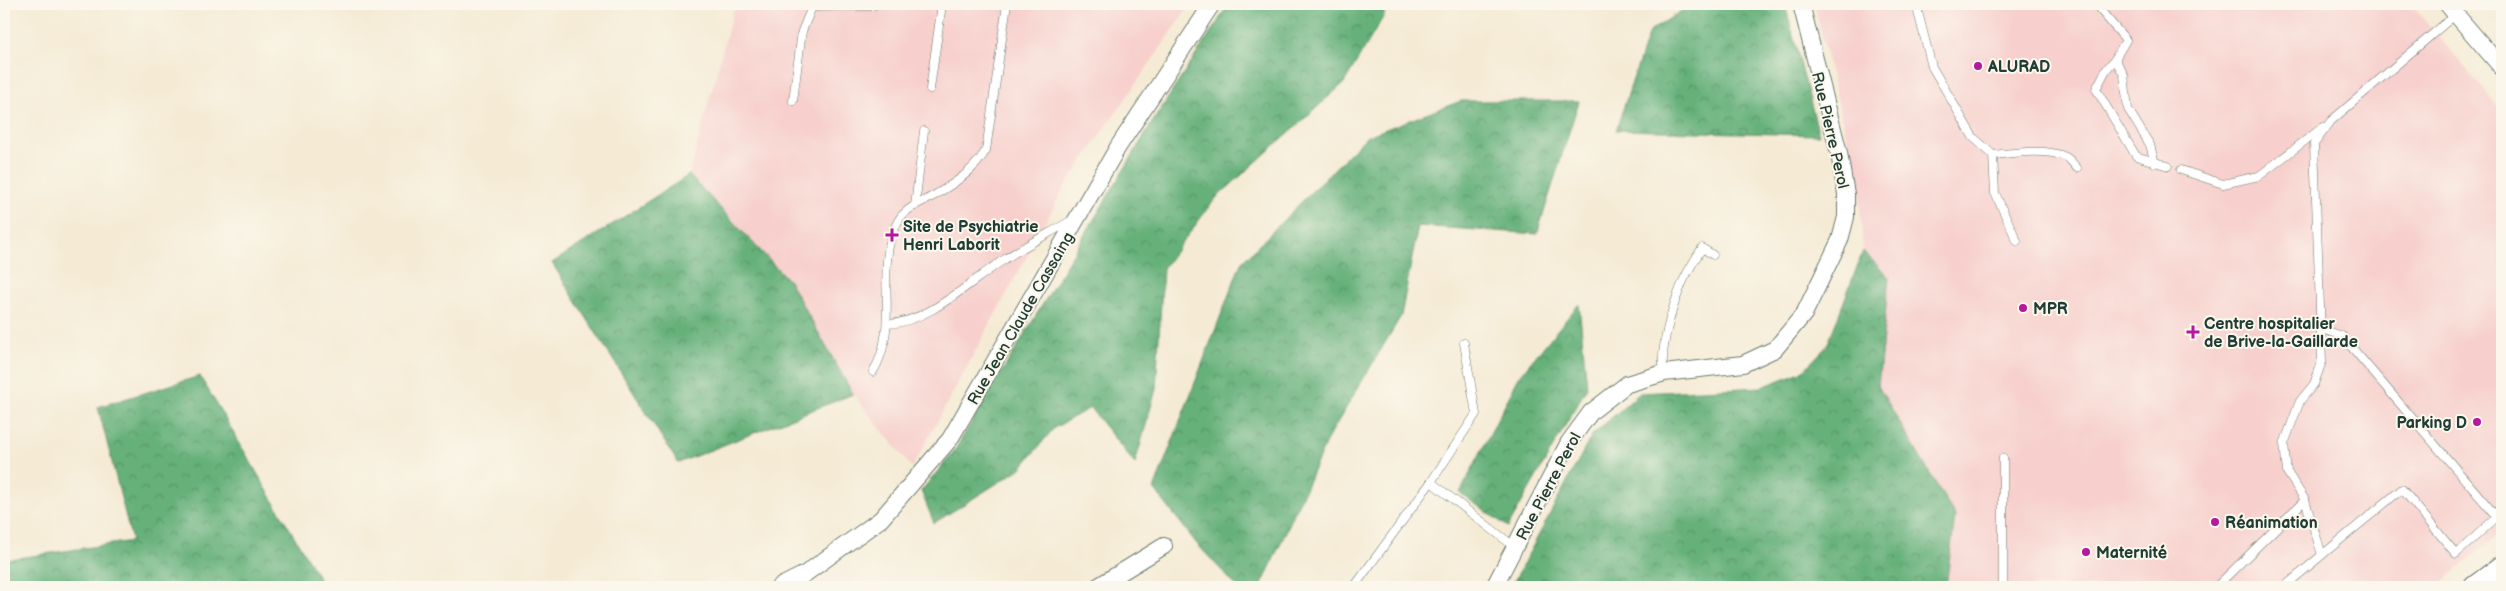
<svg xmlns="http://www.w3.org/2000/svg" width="2506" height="591" font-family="'Balsamiq Sans',sans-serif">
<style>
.built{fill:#f7d0cd}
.forest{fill:url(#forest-crowns);stroke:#427757}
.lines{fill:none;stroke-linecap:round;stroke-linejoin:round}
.lane-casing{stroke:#6a7a6c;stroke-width:9}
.street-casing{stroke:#6a7a6c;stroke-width:18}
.secondary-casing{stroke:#6a7a6c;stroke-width:24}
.lane{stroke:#fff;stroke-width:8}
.street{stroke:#fff;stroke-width:16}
.secondary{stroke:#fff;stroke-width:22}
.poi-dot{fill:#b5179e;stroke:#fbf7ec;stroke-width:2}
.labels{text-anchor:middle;stroke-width:4;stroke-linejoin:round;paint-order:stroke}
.poi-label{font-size:16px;font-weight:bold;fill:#1f3d34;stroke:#fbf7ec;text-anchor:start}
.street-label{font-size:16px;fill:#1f3d34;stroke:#fbf7ec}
</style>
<defs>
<pattern id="forest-crowns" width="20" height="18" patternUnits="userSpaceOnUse" patternTransform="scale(1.25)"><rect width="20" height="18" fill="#66b17a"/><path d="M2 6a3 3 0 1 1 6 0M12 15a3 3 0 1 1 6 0" fill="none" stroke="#539165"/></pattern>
</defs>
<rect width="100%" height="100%" fill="#fbf7ec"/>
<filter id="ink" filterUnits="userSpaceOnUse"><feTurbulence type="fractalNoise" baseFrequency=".02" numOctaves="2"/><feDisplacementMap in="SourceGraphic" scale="10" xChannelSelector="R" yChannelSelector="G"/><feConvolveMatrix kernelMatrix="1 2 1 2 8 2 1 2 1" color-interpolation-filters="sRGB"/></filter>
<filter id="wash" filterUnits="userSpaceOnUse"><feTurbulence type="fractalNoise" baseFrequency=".0096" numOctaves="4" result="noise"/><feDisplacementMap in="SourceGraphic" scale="20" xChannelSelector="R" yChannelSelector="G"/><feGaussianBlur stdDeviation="1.12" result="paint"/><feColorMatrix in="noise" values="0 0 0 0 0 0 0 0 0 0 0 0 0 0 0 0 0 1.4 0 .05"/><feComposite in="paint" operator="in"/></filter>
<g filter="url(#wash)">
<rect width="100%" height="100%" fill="#f5ebd5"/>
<!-- built -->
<g class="built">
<polygon points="735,4 1191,4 1064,188 912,468 853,394 789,281 689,175"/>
<polygon points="1814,4 2411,4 2502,111 2502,531 2436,587 1946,587 1955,516 1878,386 1889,277 1863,251 1859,189"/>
</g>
<!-- forest -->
<g class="forest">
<polygon points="1229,4 1374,4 1385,14 1344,83 1215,199 1163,268 1156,389 1135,464 1090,408 1054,428 1020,469 934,523 921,491 953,453 1155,118"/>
<polygon points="1692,4 1785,4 1819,135 1616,130 1649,32"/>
<polygon points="1461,101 1579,101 1537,234 1418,226 1401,316 1328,438 1261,587 1237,587 1197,544 1154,489 1241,263 1367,136"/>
<polygon points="689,175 789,281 853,394 678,463 552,263"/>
<polygon points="1863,251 1889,277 1878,386 1955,516 1946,587 1511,587 1592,435 1640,393 1762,387 1803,371 1827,346"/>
<polygon points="1579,304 1587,387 1508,527 1460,493 1520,375"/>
<polygon points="200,376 324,587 4,587 4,560 132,541 98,407"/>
</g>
</g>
<g filter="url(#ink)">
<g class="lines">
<defs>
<g id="lane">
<polyline points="1916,4 1932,67 1973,137 1993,155 1995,193 2017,241"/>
<polyline points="2095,4 2126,40 2115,59"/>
<polyline points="930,89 942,4"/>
<polyline points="793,101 802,31 812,7 872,6 876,4"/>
<path d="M1993,155C2013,153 2047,148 2066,157C2070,159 2074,165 2077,168"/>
<polyline points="2155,163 2150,145 2128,109 2124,75 2115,59 2106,70 2096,89 2136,156 2168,166"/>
<polyline points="2181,170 2223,184 2259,176 2323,127"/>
<polyline points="915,206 924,131"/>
<path d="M888,324C930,322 970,281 1005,259C1026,245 1050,233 1072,220"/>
<path d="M873,372C902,323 872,269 898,221C906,207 923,202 935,195C955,183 975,170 986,150L1007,4"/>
<path d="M1664,373C1659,350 1672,308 1681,286C1686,273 1695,260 1702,248L1713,255"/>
<polyline points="1431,482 1516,548"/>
<polyline points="2305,500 2322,555 2402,489 2456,554 2497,517 2342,336 2322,329"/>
<polyline points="1354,587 1431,482 1476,414 1464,343"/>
<polyline points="2003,587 2003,458"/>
<polyline points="2216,587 2305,500 2287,472 2284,444 2300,401 2314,384 2322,362 2314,144 2331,121 2456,14"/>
<polyline points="2284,587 2322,555"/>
</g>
<g id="street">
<polyline points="2447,4 2502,68"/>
<polyline points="779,587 805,574 881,519 950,439 1118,147 1212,4"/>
<polyline points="1097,587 1164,546"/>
<polyline points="1494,587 1569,442 1591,412 1627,384 1664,373 1743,364 1775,349 1804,314 1840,240 1846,217 1846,194 1839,153 1801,4"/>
</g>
<polyline id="secondary" points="2475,587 2502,567"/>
</defs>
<!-- lane casing -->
<use href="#lane" class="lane-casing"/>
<!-- street casing -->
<use href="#street" class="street-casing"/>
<!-- secondary casing -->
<use href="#secondary" class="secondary-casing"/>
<!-- lane -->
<use href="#lane" class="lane"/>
<!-- street -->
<use href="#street" class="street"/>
<!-- secondary -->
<use href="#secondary" class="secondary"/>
</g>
</g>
<!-- markers -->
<g class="poi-dot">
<circle cx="1978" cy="66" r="5"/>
<path d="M889.5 227.5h5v5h5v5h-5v5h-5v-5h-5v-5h5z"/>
<circle cx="2023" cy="308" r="5"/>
<path d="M2190.5 324.5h5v5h5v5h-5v5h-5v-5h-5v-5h5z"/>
<circle cx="2477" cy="422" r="5"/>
<circle cx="2215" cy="522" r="5"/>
<circle cx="2086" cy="552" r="5"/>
</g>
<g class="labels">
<!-- poi labels -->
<g class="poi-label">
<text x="1988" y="72">ALURAD</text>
<text x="903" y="232">Site de Psychiatrie<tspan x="903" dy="18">Henri Laborit</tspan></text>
<text x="2033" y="314">MPR</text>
<text x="2204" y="329">Centre hospitalier<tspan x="2204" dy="18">de Brive-la-Gaillarde</tspan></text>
<text x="2467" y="428" text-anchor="end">Parking D</text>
<text x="2225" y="528">Réanimation</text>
<text x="2096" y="558">Maternité</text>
</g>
<!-- street labels -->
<g class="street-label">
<text transform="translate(1831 130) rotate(77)" y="6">Rue Pierre Perol</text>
<text transform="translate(1020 318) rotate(-60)" y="6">Rue Jean Claude Cassaing</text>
<text transform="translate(1548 486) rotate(-62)" y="6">Rue Pierre Perol</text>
</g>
</g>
<!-- margin -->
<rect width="2506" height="591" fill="none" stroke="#fbf7ec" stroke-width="20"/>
</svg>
